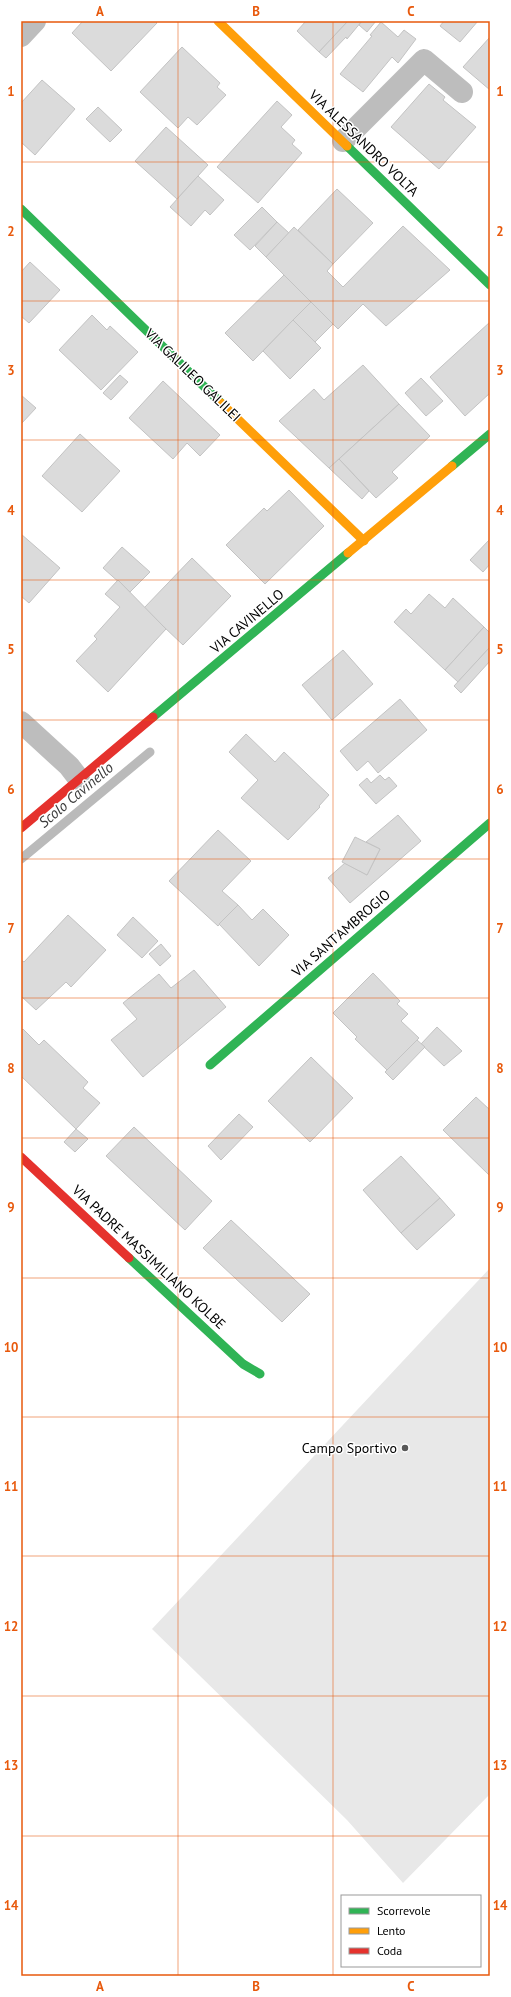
<svg xmlns="http://www.w3.org/2000/svg" width="511" height="1997" font-family="'PT Sans',sans-serif">
<style>
.pitch{fill:#e8e8e8}
.lines{fill:none;stroke-linecap:round;stroke-linejoin:round}
.stream{stroke:#bababa;stroke-width:9}
.building{fill:#dbdbdb;stroke:#c3c3c3}
.street{stroke:#bdbdbd;stroke-width:22}
.fast{stroke:#30b455;stroke-width:9}
.slow{stroke:#ff9f0a;stroke-width:9}
.jam{stroke:#e5322d;stroke-width:9}
.grid{fill:none;stroke:#e8590c;stroke-width:1;stroke-opacity:0.55}
.poi-dot{fill:#595959;stroke:#fff;stroke-width:1.5}
.labels{text-anchor:middle;stroke-width:3;stroke-linejoin:round;paint-order:stroke}
.street-label{font-size:14px;fill:#000;stroke:#fff}
.poi-label{font-size:14px;fill:#000;stroke:#fff;text-anchor:end}
.water-label{font-size:15px;font-style:italic;fill:#3d3d3d;stroke:#fff}
.neatline{fill:none;stroke:#e8590c;stroke-width:1.5}
.grid-label{font-size:13px;text-anchor:middle;font-weight:bold;fill:#e8590c}
</style>
<rect width="100%" height="100%" fill="#fff"/>
<!-- pitch -->
<polygon class="pitch" points="490,1268 490,1794 403,1883 347,1820 152,1629"/>
<g class="lines">
<!-- stream -->
<polyline class="stream" points="21,859 150,752"/>
</g>
<!-- building -->
<g class="building">
<polygon points="83,21 155,21 157,23 111,71 72,33"/>
<polygon points="306,21 348,21 319,52 297,31"/>
<polygon points="348,21 362,21 347,39 346,37 326,58 319,52"/>
<polygon points="362,21 376,21 367,32 359,25"/>
<polygon points="444,21 478,21 460,42 440,26"/>
<polygon points="381,22 398,37 404,30 416,39 398,63 392,57 363,92 340,74 372,36 370,35"/>
<polygon points="490,37 490,90 463,67"/>
<polygon points="182,47 220,83 217,87 226,95 197,125 188,117 178,128 140,92"/>
<polygon points="42,80 75,109 35,155 21,142 21,103"/>
<polygon points="429,84 445,97 443,100 476,127 439,169 391,127"/>
<polygon points="277,101 292,115 281,127 295,140 292,144 302,153 258,203 217,167"/>
<polygon points="98,107 122,130 110,142 86,119"/>
<polygon points="166,127 208,165 177,199 135,161"/>
<polygon points="198,176 224,200 210,215 205,210 191,226 170,207"/>
<polygon points="337,189 373,223 333,264 298,230"/>
<polygon points="262,207 277,222 250,250 234,235"/>
<polygon points="277,222 289,233 266,257 255,246"/>
<polygon points="403,226 450,270 386,326 363,304 338,329 266,257 294,227 333,264 327,271 343,287"/>
<polygon points="30,262 60,290 29,323 21,316 21,272"/>
<polygon points="284,275 311,302 253,361 225,333"/>
<polygon points="311,302 333,324 315,342 293,320"/>
<polygon points="92,315 107,330 110,326 138,352 101,390 59,350"/>
<polygon points="293,320 321,348 290,379 263,351"/>
<polygon points="490,322 490,393 465,416 430,377"/>
<polygon points="363,365 399,404 329,468 279,421 314,389 324,400"/>
<polygon points="120,375 128,382 111,400 103,393"/>
<polygon points="421,378 443,401 426,416 405,393"/>
<polygon points="163,381 220,435 200,456 187,443 173,459 129,418"/>
<polygon points="21,395 36,408 21,424"/>
<polygon points="399,404 430,436 392,472 398,478 376,498 339,459"/>
<polygon points="80,434 120,471 82,512 42,476"/>
<polygon points="339,459 369,491 362,499 329,468"/>
<polygon points="289,490 324,526 265,584 226,545 264,508 267,511"/>
<polygon points="21,534 60,568 29,603 21,596"/>
<polygon points="490,539 490,564 483,572 470,560"/>
<polygon points="122,547 150,572 130,592 103,568"/>
<polygon points="192,558 231,596 183,645 144,608"/>
<polygon points="118,580 166,629 108,692 76,661 97,639 94,636 120,607 105,594"/>
<polygon points="429,594 445,608 453,598 484,627 445,670 394,622 406,609 411,614"/>
<polygon points="484,627 490,633 490,647 458,682 445,670"/>
<polygon points="490,647 490,661 461,693 454,686"/>
<polygon points="343,650 373,684 332,720 302,685"/>
<polygon points="400,699 427,730 378,773 368,761 357,771 340,751"/>
<polygon points="246,734 275,762 284,752 329,795 319,806 320,807 288,840 241,798 258,780 229,752"/>
<polygon points="380,775 385,780 389,777 397,786 376,804 359,785 367,778 371,783"/>
<polygon points="398,815 421,841 350,903 328,878 345,863 367,875 380,849 366,842"/>
<polygon points="218,830 251,861 222,891 238,905 218,926 169,881"/>
<polygon points="355,837 380,849 367,875 342,862"/>
<polygon points="238,905 252,920 263,909 289,935 259,966 219,924"/>
<polygon points="68,915 106,950 71,987 66,982 36,1010 21,996 21,960 24,962"/>
<polygon points="133,917 158,941 142,958 117,935"/>
<polygon points="161,944 171,956 160,966 149,954"/>
<polygon points="194,970 226,1007 143,1077 111,1040 137,1019 123,1003 159,974 171,988"/>
<polygon points="373,973 400,1001 397,1004 408,1014 401,1021 419,1038 387,1070 355,1039 357,1037 333,1013"/>
<polygon points="437,1027 462,1051 444,1066 421,1044"/>
<polygon points="23,1029 39,1045 44,1040 88,1082 83,1088 100,1103 76,1129 21,1076 21,1031"/>
<polygon points="417,1040 425,1047 393,1080 385,1072"/>
<polygon points="311,1057 353,1098 310,1142 268,1101"/>
<polygon points="476,1097 490,1110 490,1176 443,1130"/>
<polygon points="239,1114 253,1127 221,1160 208,1146"/>
<polygon points="134,1127 212,1201 185,1230 106,1156"/>
<polygon points="76,1129 88,1139 75,1152 64,1142"/>
<polygon points="401,1156 440,1198 401,1233 363,1190"/>
<polygon points="440,1198 455,1215 417,1250 401,1233"/>
<polygon points="231,1220 310,1294 282,1322 203,1248"/>
</g>
<g class="lines">
<!-- street -->
<g class="street">
<polyline points="21,36 35,21"/>
<polyline points="343,141 424,60 462,92"/>
<polyline points="21,722 69,766 79,779"/>
</g>
<!-- fast -->
<g class="fast">
<polyline points="347,146 490,285"/>
<polyline points="21,209 221,403"/>
<polyline points="452,466 490,434"/>
<polyline points="153,717 348,553"/>
<polyline points="210,1065 490,823"/>
<polyline points="129,1258 243,1364 260,1374"/>
</g>
<!-- slow -->
<g class="slow">
<polyline points="218,21 347,146"/>
<polyline points="221,403 364,541"/>
<polyline points="348,553 452,466"/>
</g>
<!-- jam -->
<g class="jam">
<polyline points="21,828 153,717"/>
<polyline points="21,1157 129,1258"/>
</g>
</g>
<!-- grid -->
<path class="grid" d="M178,21V1976M333,21V1976M21,162H490M21,301H490M21,440H490M21,580H490M21,720H490M21,859H490M21,998H490M21,1138H490M21,1278H490M21,1417H490M21,1556H490M21,1696H490M21,1836H490"/>
<!-- markers -->
<circle class="poi-dot" cx="405" cy="1448" r="4"/>
<g class="labels">
<!-- street labels -->
<g class="street-label">
<text transform="translate(364 143) rotate(44)" y="5">VIA ALESSANDRO VOLTA</text>
<text transform="translate(193 375) rotate(44)" y="5">VIA GALILEO GALILEI</text>
<text transform="translate(247 621) rotate(-40)" y="5">VIA CAVINELLO</text>
<text transform="translate(341 933) rotate(-41)" y="5">VIA SANT'AMBROGIO</text>
<text transform="translate(149 1257) rotate(43)" y="5">VIA PADRE MASSIMILIANO KOLBE</text>
</g>
<!-- poi labels -->
<g class="poi-label">
<text x="397" y="1453">Campo Sportivo</text>
</g>
<!-- water labels -->
<g class="water-label">
<text transform="translate(76 795) rotate(-40)" y="5">Scolo Cavinello</text>
</g>
</g>
<!-- border -->
<rect width="511" height="1997" fill="none" stroke="#ffffff" stroke-width="44"/>
<!-- legend -->
<rect x="341" y="1895" width="140" height="72" fill="#ffffff" stroke="#999999"/>
<rect x="349" y="1908" width="20" height="6" fill="#30b455" stroke="#999999"/>
<text x="377" y="1915" font-size="12" fill="#000000">Scorrevole</text>
<rect x="349" y="1928" width="20" height="6" fill="#ff9f0a" stroke="#999999"/>
<text x="377" y="1935" font-size="12" fill="#000000">Lento</text>
<rect x="349" y="1948" width="20" height="6" fill="#e5322d" stroke="#999999"/>
<text x="377" y="1955" font-size="12" fill="#000000">Coda</text>
<rect x="22" y="22" width="467" height="1953" class="neatline"/>
<g class="grid-label">
<text x="100" y="16">A</text>
<text x="256" y="16">B</text>
<text x="411" y="16">C</text>
<text x="11" y="96">1</text>
<text x="500" y="96">1</text>
<text x="11" y="236">2</text>
<text x="500" y="236">2</text>
<text x="11" y="375">3</text>
<text x="500" y="375">3</text>
<text x="11" y="515">4</text>
<text x="500" y="515">4</text>
<text x="11" y="654">5</text>
<text x="500" y="654">5</text>
<text x="11" y="794">6</text>
<text x="500" y="794">6</text>
<text x="11" y="933">7</text>
<text x="500" y="933">7</text>
<text x="11" y="1073">8</text>
<text x="500" y="1073">8</text>
<text x="11" y="1212">9</text>
<text x="500" y="1212">9</text>
<text x="11" y="1352">10</text>
<text x="500" y="1352">10</text>
<text x="11" y="1491">11</text>
<text x="500" y="1491">11</text>
<text x="11" y="1631">12</text>
<text x="500" y="1631">12</text>
<text x="11" y="1770">13</text>
<text x="500" y="1770">13</text>
<text x="11" y="1910">14</text>
<text x="500" y="1910">14</text>
<text x="100" y="1991">A</text>
<text x="256" y="1991">B</text>
<text x="411" y="1991">C</text>
</g>
</svg>
